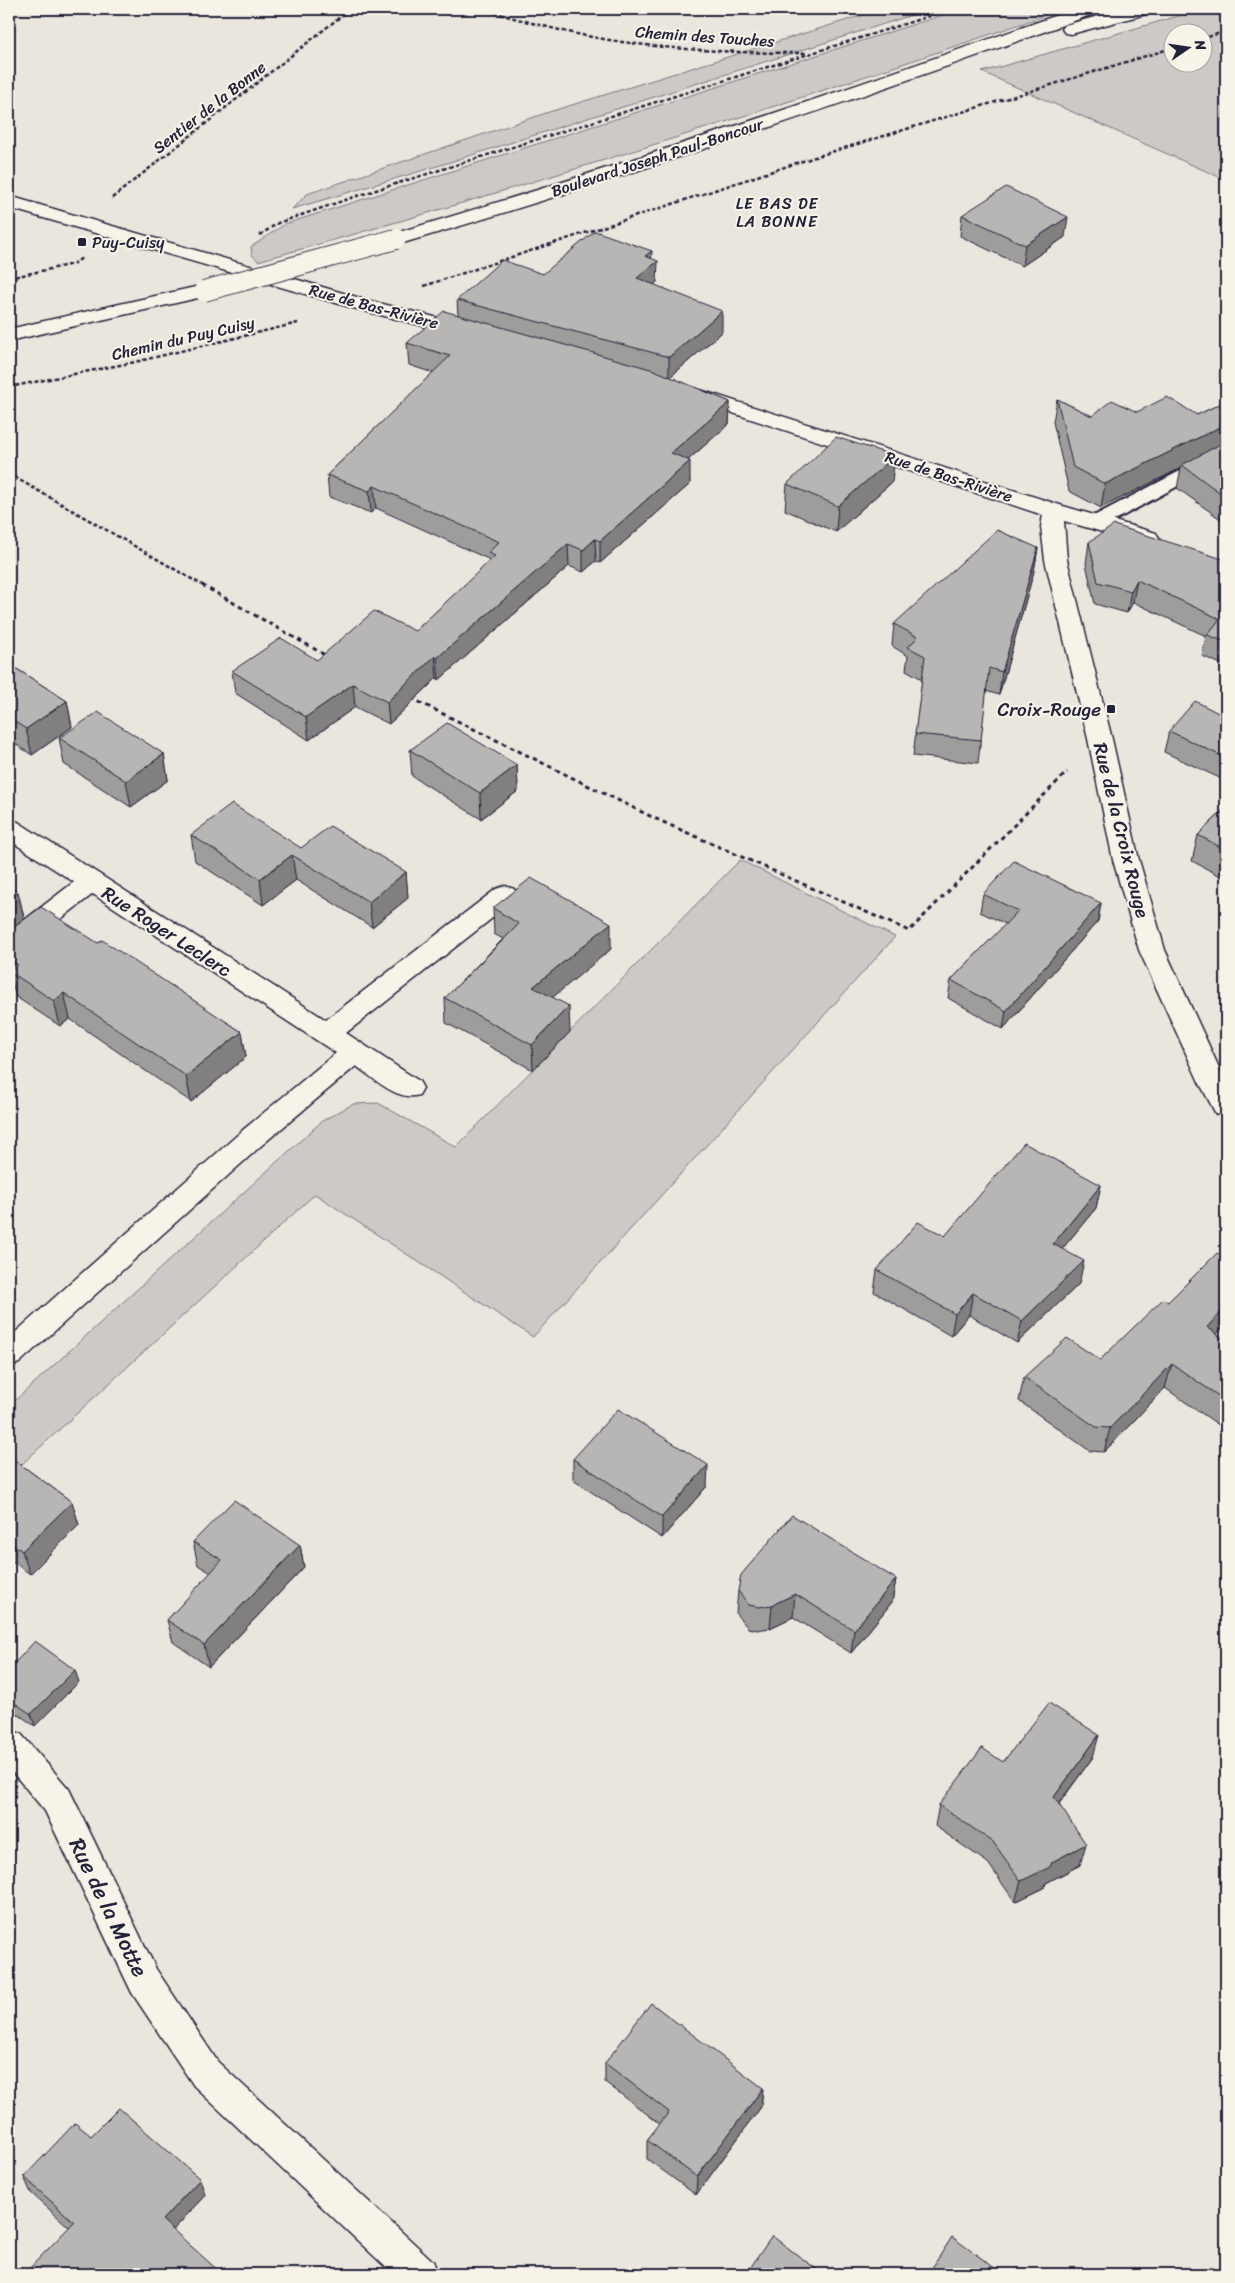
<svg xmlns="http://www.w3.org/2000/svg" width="1235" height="2283" font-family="Sriracha,sans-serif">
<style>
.green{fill:#cdc9c6;stroke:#787680;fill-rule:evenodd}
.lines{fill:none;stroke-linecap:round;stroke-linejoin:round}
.service-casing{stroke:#22223b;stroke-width:4}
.minor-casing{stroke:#22223b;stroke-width:3}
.tertiary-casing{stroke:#22223b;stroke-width:3}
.primary-casing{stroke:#22223b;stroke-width:3}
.path-far1{stroke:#22223b;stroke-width:2.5;stroke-dasharray:4 2.5;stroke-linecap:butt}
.path{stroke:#22223b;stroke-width:3;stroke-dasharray:4.5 4;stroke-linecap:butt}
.service{fill:#f7f3e8;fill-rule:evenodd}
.minor{fill:#f7f3e8;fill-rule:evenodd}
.tertiary{fill:#f7f3e8;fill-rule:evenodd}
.primary{fill:#f7f3e8;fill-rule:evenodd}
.primary-bridge-casing{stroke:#22223b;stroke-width:22;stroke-linecap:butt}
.primary-bridge{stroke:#f7f3e8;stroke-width:20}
.wall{fill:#9e9d9c;stroke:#22223b}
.shaded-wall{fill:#817f7f;stroke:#22223b}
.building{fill:#b8b6b5;stroke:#22223b}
.poi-dot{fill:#22223b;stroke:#f7f3e8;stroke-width:2}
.labels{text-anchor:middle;stroke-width:4;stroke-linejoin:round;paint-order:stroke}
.far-street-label{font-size:16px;fill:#22223b;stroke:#f7f3e8}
.far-neighbourhood-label{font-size:16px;letter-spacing:1px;fill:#22223b;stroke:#f7f3e8}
.far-poi-label{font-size:16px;fill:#22223b;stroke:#f7f3e8;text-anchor:start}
.poi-label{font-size:19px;fill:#22223b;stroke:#f7f3e8;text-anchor:end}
.street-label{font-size:19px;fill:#22223b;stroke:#f7f3e8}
.near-street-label{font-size:22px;fill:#22223b;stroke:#f7f3e8}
</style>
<rect width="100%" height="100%" fill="#eae6de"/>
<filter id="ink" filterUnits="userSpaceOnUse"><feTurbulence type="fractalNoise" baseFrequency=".02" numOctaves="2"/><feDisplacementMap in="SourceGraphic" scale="10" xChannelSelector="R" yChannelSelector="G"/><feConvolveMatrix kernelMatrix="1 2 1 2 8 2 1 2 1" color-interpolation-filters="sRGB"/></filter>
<g filter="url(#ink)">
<!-- green -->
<g class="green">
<polygon points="883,9 931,9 428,169 292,209 307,194 549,112"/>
<path d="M962,9H1064C798,101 529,187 258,261L252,255L251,247L285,224Z"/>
<path d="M1203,9H1226V180L982,72ZM1172,32H1202V62H1172Z"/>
<polygon points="740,860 895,937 533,1337 315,1194 9,1476 9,1406 322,1121 353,1104 378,1103 456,1147"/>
</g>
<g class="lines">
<defs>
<polygon id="service" points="1226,447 1226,460 1104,526 1097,528 1090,526 1087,522 1090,518"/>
<g id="minor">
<path d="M9,819L18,822L326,1020L496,889L505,886L514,889L518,895L514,901L346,1033L419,1081L423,1088L419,1095C397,1102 374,1078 356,1066L263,1144L19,1363L9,1367V1338L243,1130L336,1053L93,894L18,952L9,954V932L74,882L9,840Z"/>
<polygon points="9,1729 21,1734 69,1789 156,1969 218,2062 433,2261 438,2274 393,2274 194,2086 132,1993 45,1811 9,1768"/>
</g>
<g id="tertiary">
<polygon points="9,196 367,300 474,327 477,331 474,335 467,337 353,308 9,208"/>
<polygon points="694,388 1063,506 1156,533 1159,538 1156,543 1148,545 1064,521 1067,560 1112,739 1139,860 1165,950 1226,1083 1226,1117 1216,1114 1199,1082 1139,950 1113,860 1088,739 1045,560 1041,527 1043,515 687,398 683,394 687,390"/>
</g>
<g id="primary">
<path d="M1074,9H1099L1096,13C867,96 637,174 403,243H389L386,239L389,235C620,167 847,90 1074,9Z"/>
<polygon points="1125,9 1153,9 1150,13 1071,34 1065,33 1062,29 1065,25"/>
<polygon points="204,285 211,287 214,291 211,295 9,341 9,329"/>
</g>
</defs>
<!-- service casing -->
<use href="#service" class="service-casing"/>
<!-- minor casing -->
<use href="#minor" class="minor-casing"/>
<!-- tertiary casing -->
<use href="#tertiary" class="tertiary-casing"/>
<!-- primary casing -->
<use href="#primary" class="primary-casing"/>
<!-- path-far1 -->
<g class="path-far1">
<path d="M481,9C518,19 555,30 592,37C663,50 734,53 806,53"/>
<polyline points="1202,39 1226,31"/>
<polyline points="112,198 350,9"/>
<polyline points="260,235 278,223 357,196 952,9"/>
<polyline points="9,278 73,264 82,258"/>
<polyline points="424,286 815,157 1172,48"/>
<polyline points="9,387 135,362 298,323"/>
<polyline points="9,474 204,586"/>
</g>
<!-- path -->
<g class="path">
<polyline points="202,585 325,655"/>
<polyline points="411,698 654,818 909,931 1067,772"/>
</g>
<!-- service -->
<use href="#service" class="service"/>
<!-- minor -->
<use href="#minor" class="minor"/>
<!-- tertiary -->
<use href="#tertiary" class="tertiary"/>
<!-- primary -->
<use href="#primary" class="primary"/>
<defs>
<polyline id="primary-bridge" points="204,291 396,239"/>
</defs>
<!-- primary-bridge casing -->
<use href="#primary-bridge" class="primary-bridge-casing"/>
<!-- primary-bridge -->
<use href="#primary-bridge" class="primary-bridge"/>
</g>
<!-- wall -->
<g class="wall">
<polygon points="962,215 1065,237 1022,266 960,236"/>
<polygon points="651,259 657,282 654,285 722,332 670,377 730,402 729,424 688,460 690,484 600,563 596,561 583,572 569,566 439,680 437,678 389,724 355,707 309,740 235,693 232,671 317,660 415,631 489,563 488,559 376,508 371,513 329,497 327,475 433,373 409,365 407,343 458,315 457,300 543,274"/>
<polygon points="1057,399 1092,416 1137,412 1197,415 1226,401 1226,523 1177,488 1181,468 1101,508 1069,491 1053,422"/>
<polygon points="892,482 836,532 785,510 787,484"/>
<polygon points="1089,542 1226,560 1226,666 1202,656 1206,636 1133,602 1127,613 1095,604 1086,564"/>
<polygon points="1038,548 1034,571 999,695 986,691 978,763 913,756 922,679 906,670 908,656 892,646 894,624"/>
<polygon points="9,664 67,701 72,727 32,755 9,740"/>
<polygon points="1226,717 1226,781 1164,752 1169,731"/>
<polygon points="59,738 164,754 168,780 131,807 64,764"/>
<polygon points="410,750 517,765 518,791 481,819 412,776"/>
<polygon points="1226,808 1226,879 1192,861 1198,835"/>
<polygon points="191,835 301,848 406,872 408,898 372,927 296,880 263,905 195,861"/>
<polygon points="9,886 18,892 24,918 12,928 98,943 242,1032 246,1057 191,1102 70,1019 60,1026 16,997 12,983 9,980"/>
<polygon points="983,894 1101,903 1098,921 1003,1029 948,998 951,980 1006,924 980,912"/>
<polygon points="493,908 611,949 552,997 570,1032 533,1070 446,1023 445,998 503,939 494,934"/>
<polygon points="1101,1185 1096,1208 1062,1249 1079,1284 1017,1343 969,1315 951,1336 874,1292 877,1270 945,1236"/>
<polygon points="1226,1259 1226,1324 1217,1334 1226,1341 1226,1430 1165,1388 1104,1452 1090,1451 1019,1401 1024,1377 1100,1360 1168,1302"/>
<polygon points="9,1456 72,1502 79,1525 30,1574 9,1559"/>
<polygon points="573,1459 707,1486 662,1538 573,1480"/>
<polygon points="193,1542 300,1545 304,1567 209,1667 173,1642 167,1620 211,1573 198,1565"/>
<polygon points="896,1579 892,1602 851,1653 793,1617 770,1628 757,1630 748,1628 736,1614 738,1591"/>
<polygon points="9,1669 79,1682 35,1726 9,1708"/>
<polygon points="1093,1757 1059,1804 1080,1865 1046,1883 1044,1888 1015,1902 988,1863 935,1826 939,1805 1003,1762"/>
<polygon points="605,2063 763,2088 761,2107 696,2195 647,2159 647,2140 660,2124 605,2082"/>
<polygon points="91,2136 205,2195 173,2230 69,2227 31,2193 24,2177"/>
</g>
<!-- shaded-wall -->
<g class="shaded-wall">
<polygon points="1068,217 1065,237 1022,266 1025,245"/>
<polygon points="652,251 651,267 658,261 657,282 637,299 637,278 645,256"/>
<polygon points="722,311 722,332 669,378 669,357"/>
<polygon points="730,402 729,424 671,475 671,453"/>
<polygon points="1226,424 1226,445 1182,465 1181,468 1101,508 1105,484"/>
<polygon points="895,456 892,482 836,532 838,506"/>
<polygon points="690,461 690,484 600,563 600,541"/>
<polygon points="374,486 376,508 371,513 369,491"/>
<polygon points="595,539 596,561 583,572 583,550"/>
<polygon points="568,544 569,566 439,680 437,658"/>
<polygon points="1038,548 1034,571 999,695 1002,672"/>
<polygon points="1137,580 1133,602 1127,613 1131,591"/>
<polygon points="10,645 13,658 9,661 9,646"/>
<polygon points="435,656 437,678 389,724 387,702"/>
<polygon points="353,684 355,707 309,740 306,717"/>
<polygon points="67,701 72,727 32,755 26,729"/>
<polygon points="164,754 168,780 131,807 126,781"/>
<polygon points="517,765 518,791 481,819 480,793"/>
<polygon points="292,855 296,880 263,905 260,879"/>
<polygon points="406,872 408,898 372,927 369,902"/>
<polygon points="18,892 24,918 9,931 9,900"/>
<polygon points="1101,903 1098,921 1003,1029 1006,1011"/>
<polygon points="611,923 611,949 534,1013 533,987"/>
<polygon points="64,993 70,1019 60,1026 54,1001"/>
<polygon points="569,1006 570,1032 533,1070 532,1045"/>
<polygon points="242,1032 246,1057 191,1102 186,1076"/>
<polygon points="1101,1185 1096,1208 1048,1266 1053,1244"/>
<polygon points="1084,1261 1079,1284 1017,1343 1022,1321"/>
<polygon points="973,1293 969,1315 951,1336 955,1314"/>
<polygon points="1226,1307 1226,1324 1200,1352 1207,1327"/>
<polygon points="1172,1364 1165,1388 1104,1452 1110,1428"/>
<polygon points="708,1465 707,1486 662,1538 662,1517"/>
<polygon points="72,1502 79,1525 30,1574 22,1551"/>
<polygon points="300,1545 304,1567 209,1667 204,1645"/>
<polygon points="896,1579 892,1602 851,1653 854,1630"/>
<polygon points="795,1594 793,1617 770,1628 772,1605"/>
<polygon points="75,1670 79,1682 35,1726 31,1714"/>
<polygon points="1099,1735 1093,1757 1048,1818 1054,1797"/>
<polygon points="1086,1844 1080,1865 1046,1883 1044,1888 1015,1902 1021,1881 1052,1862"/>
<polygon points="763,2088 761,2107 696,2195 697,2177"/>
<polygon points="200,2179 205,2195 168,2236 162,2220"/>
</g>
<!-- building -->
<g class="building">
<polygon points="1006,187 1068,217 1025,245 962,215"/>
<polygon points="595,231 652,251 645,256 658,261 637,278 722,311 669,357 457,300 502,260 543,274"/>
<polygon points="444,311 654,370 730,402 671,453 690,461 600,541 595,539 583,550 568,544 437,658 435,656 387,702 353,684 306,717 232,671 281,638 317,660 374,611 415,631 495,556 488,553 499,542 374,486 369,491 327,475 450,356 407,343"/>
<polygon points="1167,397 1197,415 1226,401 1226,424 1105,484 1073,467 1057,399 1092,416 1112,400 1137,412"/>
<polygon points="836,437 895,456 838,506 787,484"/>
<polygon points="1226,441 1226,497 1182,465"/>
<polygon points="1114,525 1226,560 1226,642 1207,635 1220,619 1137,580 1131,591 1098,582 1089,542"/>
<polygon points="997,530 1038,548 1002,672 989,668 981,740 915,734 925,656 908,647 918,637 894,624"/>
<polygon points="9,664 67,701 26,729 9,718"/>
<polygon points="1195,701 1226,717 1226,758 1169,731"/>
<polygon points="98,712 164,754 126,781 59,738"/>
<polygon points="447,723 517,765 480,793 410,750"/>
<polygon points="232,804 301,848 330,826 406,872 369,902 292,855 260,879 191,835"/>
<polygon points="1226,808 1226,850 1198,835"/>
<polygon points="1014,861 1101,903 1006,1011 951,980 1018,911 983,894"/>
<polygon points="531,878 611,923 533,987 569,1006 532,1045 445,998 519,924 493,908"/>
<polygon points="9,886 18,892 9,900"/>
<polygon points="41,907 98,943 102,940 242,1032 186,1076 64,993 54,1001 9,971 18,965 9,959 9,929 13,928"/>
<polygon points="1024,1143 1101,1185 1053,1244 1084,1261 1022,1321 973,1293 955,1314 877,1270 918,1222 945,1236"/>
<polygon points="1217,1253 1226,1259 1226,1307 1207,1327 1226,1341 1226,1401 1172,1364 1110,1428 1096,1427 1024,1377 1067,1338 1100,1360 1163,1299 1168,1302"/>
<polygon points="618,1409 708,1465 662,1517 573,1459"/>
<polygon points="9,1456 72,1502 22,1551 9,1541"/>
<polygon points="234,1500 300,1545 204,1645 167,1620 222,1560 193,1542"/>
<polygon points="792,1515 896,1579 854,1630 795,1594 772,1605 759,1607 749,1605 738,1591 741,1575"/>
<polygon points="35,1641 75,1670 31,1714 9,1699 9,1669"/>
<polygon points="1049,1703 1099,1735 1054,1797 1086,1844 1052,1862 1050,1867 1021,1881 993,1842 939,1805 982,1748 1003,1762"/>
<polygon points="651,2003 763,2088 697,2177 647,2140 669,2112 605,2063"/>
<polygon points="119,2108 200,2179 162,2220 222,2274 24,2274 74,2222 24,2177 75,2123 91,2136"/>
<polygon points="772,2236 823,2274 746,2274"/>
<polygon points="952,2237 1003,2274 928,2274"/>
</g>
</g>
<!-- markers -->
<g class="poi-dot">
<rect x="77" y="237" width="10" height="10" rx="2.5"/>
<rect x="1106" y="704" width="10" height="10" rx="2.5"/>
</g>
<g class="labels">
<!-- far-street labels -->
<g class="far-street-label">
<text transform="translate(705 36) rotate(4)" y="6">Chemin des Touches</text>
<text transform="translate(209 107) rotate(-38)" y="6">Sentier de la Bonne</text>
<text transform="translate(657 157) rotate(-18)" y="6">Boulevard Joseph Paul-Boncour</text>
<text transform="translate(374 306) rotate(15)" y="6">Rue de Bas-Rivière</text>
<text transform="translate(183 338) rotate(-13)" y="6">Chemin du Puy Cuisy</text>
<text transform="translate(949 476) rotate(18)" y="6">Rue de Bas-Rivière</text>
</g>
<!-- far-neighbourhood labels -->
<g class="far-neighbourhood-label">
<text x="777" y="209">LE BAS DE<tspan x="777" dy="18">LA BONNE</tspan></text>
</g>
<!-- far-poi labels -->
<g class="far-poi-label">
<text x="92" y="248">Puy-Cuisy</text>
</g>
<!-- poi labels -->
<g class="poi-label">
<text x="1101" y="716">Croix-Rouge</text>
</g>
<!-- street labels -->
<g class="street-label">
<text transform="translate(1122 830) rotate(76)" y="7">Rue de la Croix Rouge</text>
<text transform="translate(167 931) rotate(33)" y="7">Rue Roger Leclerc</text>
</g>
<!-- near-street labels -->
<g class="near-street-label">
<text transform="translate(109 1907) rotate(64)" y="8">Rue de la Motte</text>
</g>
</g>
<!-- margin -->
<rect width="1235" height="2283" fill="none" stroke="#f7f3e8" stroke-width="30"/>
<rect x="15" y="15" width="1205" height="2253" fill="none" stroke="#22223b" stroke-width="2" filter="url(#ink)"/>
<!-- north arrow -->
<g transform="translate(1188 48) rotate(77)"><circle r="24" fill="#f7f3e8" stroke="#a29fa3"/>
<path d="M0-4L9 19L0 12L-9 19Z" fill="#22223b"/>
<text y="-8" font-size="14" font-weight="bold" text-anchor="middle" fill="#22223b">N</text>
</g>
</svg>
